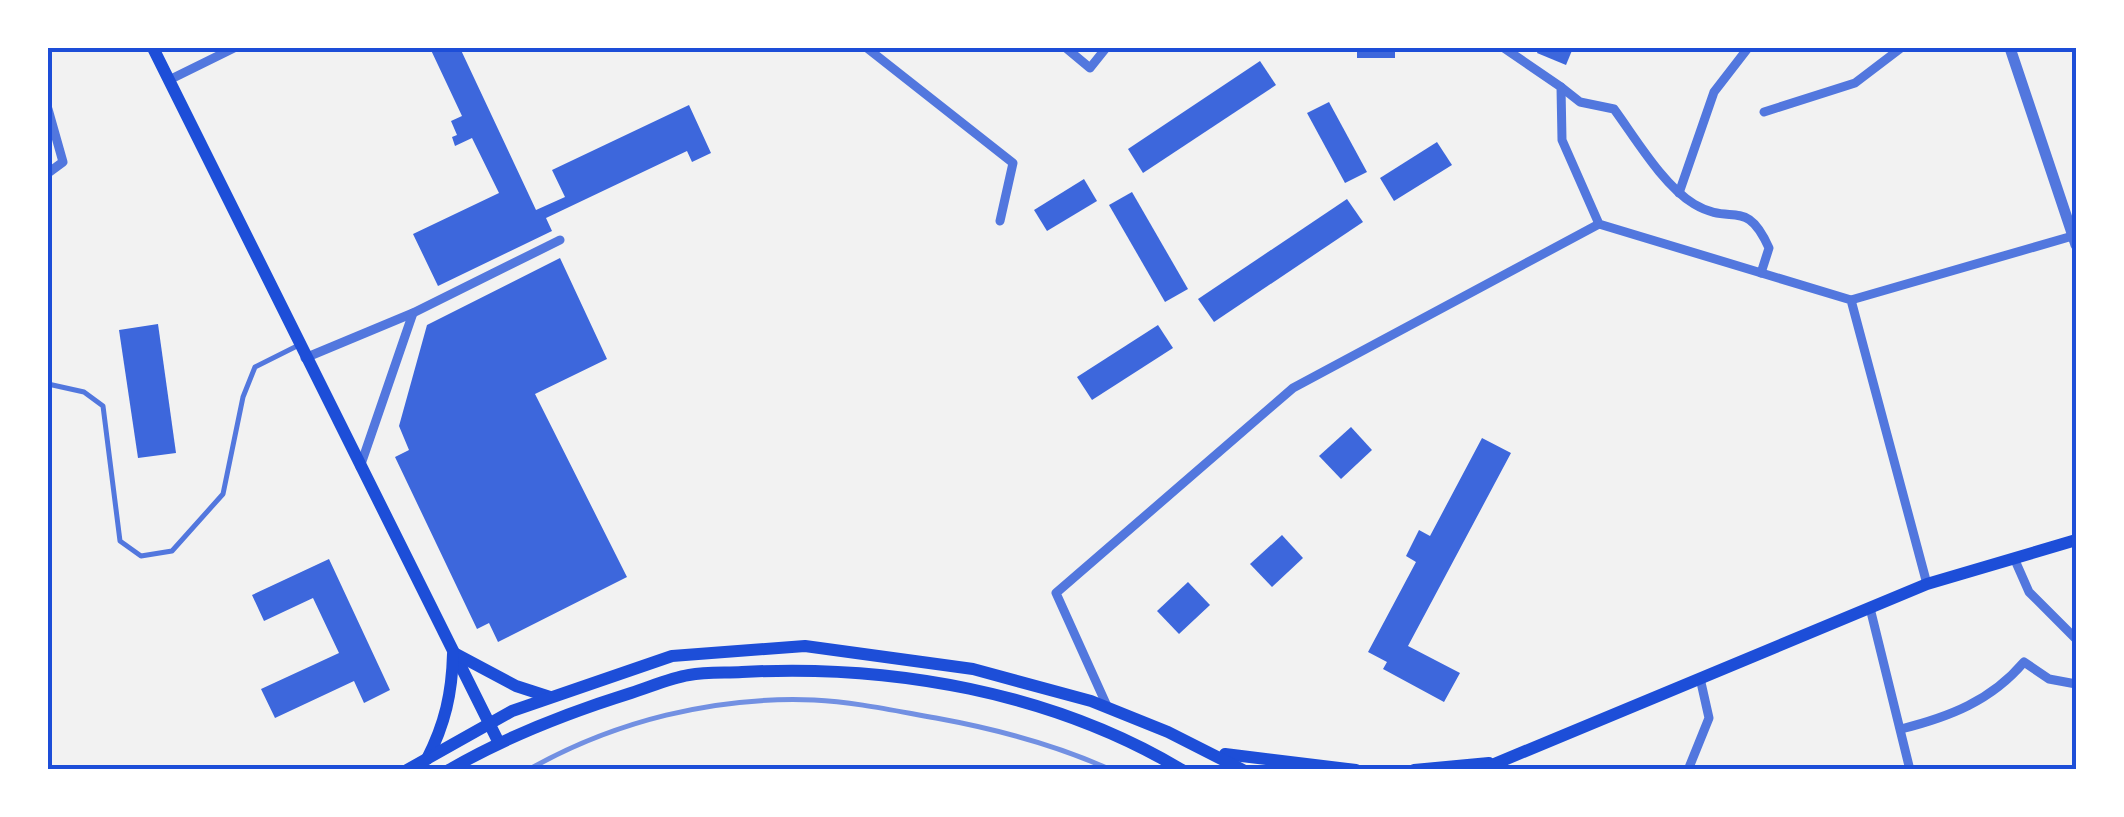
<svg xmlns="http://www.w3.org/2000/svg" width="2124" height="817" font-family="Montserrat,sans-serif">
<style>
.building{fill:#3d67dc}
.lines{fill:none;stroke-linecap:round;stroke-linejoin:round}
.service{stroke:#5277de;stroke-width:5}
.minor{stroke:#5277de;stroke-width:9}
.tertiary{stroke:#5277de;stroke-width:11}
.secondary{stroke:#1d4ed8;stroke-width:12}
.rail{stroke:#7290e2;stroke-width:5}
.neatline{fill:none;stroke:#1d4ed8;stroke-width:4}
</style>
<rect width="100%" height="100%" fill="#f2f2f2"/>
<!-- building -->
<g class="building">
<polygon points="430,48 460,48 536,210 565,197 552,170 689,105 711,153 692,162 687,151 546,218 552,231 438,286 413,234 499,193 472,138 455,146 452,137 457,135 451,121 462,116"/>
<rect x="1357" y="48" width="38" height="10"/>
<polygon points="1539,48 1573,48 1566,65 1537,53"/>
<polygon points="1260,61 1276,85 1143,173 1128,149"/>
<polygon points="1329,102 1367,172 1345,183 1307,113"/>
<polygon points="1437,142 1452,165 1394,201 1380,178"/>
<polygon points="1084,179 1097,201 1047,231 1034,210"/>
<polygon points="1132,192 1188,289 1165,302 1109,205"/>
<polygon points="1347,199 1363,222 1214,322 1198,299"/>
<polygon points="560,258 607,359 535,394 627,577 498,642 489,623 477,629 395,457 409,450 399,426 427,325"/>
<polygon points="158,324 176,453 138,458 119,330"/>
<polygon points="1158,325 1173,348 1092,400 1077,377"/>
<polygon points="1351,427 1372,450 1341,479 1319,456"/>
<polygon points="1482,438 1511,453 1408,646 1460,673 1444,702 1383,669 1387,662 1368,652 1416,562 1406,556 1419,530 1430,536"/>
<polygon points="1282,535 1303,558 1272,587 1250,564"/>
<polygon points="329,559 390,690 364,703 354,681 275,718 261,689 339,653 313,598 264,621 252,595"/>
<polygon points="1188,582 1210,605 1179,634 1157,611"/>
</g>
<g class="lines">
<!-- service -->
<polyline class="service" points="48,384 84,392 103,406 120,541 141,556 172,551 223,494 243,397 255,367 299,345"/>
<!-- minor -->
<g class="minor">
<polyline points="867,48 1013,163 1000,221"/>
<polyline points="1066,48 1090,68 1106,48"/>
<polyline points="1504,48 1561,87 1562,140 1599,224 1851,300 1927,584"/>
<polyline points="169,80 234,48"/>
<path d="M1561,87L1580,102L1614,109C1636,139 1663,185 1694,204C1732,227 1746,196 1769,248L1761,273"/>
<polyline points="48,109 63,162 48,173"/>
<polyline points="1764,112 1855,83 1901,48"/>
<polyline points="1679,193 1714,92 1748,48"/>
<polyline points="1851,300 2076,235"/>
<polyline points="305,358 413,313 560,240"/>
<polyline points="360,467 413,313"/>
<polyline points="2014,558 2029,592 2076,639"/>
<polyline points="1870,608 1910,770"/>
<polyline points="1107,706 1056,593 1293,388 1599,224"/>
<path d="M1901,729C1949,717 1991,701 2024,662L2049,679L2076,684"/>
<polyline points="1688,770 1709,718 1700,678"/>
</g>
<!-- tertiary -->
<polyline class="tertiary" points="2010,48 2076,245"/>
<!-- secondary -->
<g class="secondary">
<polyline points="153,48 498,741"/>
<polyline points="456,654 516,686 550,697"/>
<polyline points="1225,754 1356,770"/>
<path d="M427,759C445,724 452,693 453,654"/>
<polyline points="407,770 512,711 672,656 805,646 973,669 1091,701 1168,732 1243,770"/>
<path d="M449,770C507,736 567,713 631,693C650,687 670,678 689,675C706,672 725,673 742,672C892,664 1052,692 1182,770"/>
<polyline points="1414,770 1489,763"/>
<polyline points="1480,770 1927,584 2076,540"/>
</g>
<!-- rail -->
<path class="rail" d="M528,770C614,721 715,696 814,700C855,702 896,711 936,718C996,729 1055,744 1111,770"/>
</g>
<!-- border -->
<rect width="2124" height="817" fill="none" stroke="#ffffff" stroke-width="100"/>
<rect x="50" y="50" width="2024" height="717" class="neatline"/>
</svg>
